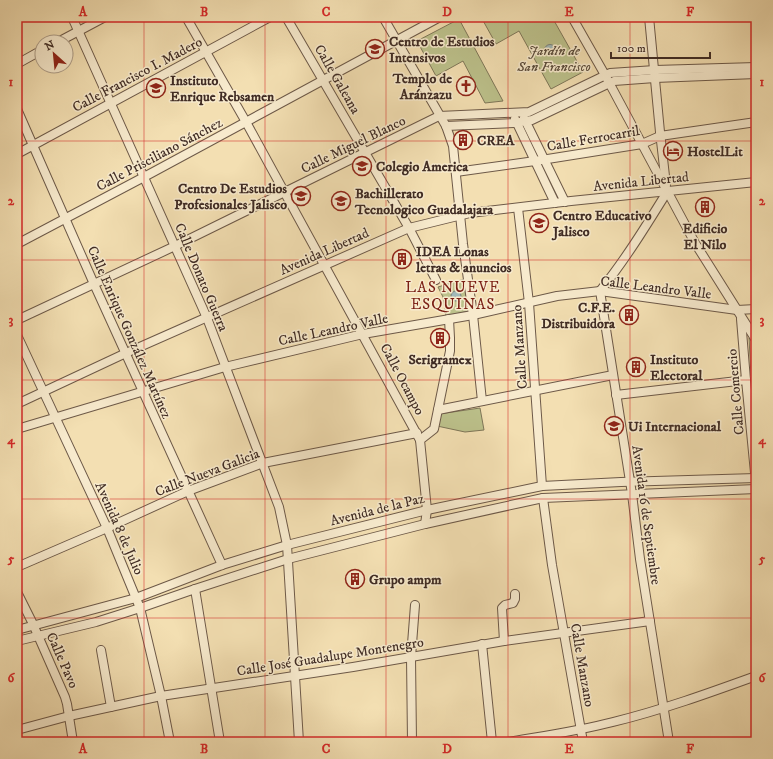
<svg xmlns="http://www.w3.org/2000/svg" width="773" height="759" font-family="'IM FELL DW Pica',serif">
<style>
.green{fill:#bcc18b;stroke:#7e7658}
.water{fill:#a1b9b8;stroke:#7a817d}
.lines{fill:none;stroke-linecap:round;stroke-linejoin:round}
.minor-casing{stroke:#6d5948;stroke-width:10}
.minor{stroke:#f7eacd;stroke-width:8}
.grid{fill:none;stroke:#d62828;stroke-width:1;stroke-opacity:0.55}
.labels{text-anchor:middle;stroke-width:3;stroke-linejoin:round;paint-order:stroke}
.poi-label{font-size:14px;font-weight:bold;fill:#402c24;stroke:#f7eacd;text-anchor:start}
.park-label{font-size:14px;font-style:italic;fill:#594a39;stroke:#f7eacd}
.street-label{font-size:14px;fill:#402c24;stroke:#f7eacd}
.neighbourhood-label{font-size:15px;letter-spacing:1px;fill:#7a1f14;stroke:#f7eacd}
.neatline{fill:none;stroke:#d62828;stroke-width:1.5}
.grid-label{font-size:13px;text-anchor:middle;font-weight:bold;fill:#d62828}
</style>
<rect width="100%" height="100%" fill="#f3dfb2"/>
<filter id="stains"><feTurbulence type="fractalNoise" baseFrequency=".005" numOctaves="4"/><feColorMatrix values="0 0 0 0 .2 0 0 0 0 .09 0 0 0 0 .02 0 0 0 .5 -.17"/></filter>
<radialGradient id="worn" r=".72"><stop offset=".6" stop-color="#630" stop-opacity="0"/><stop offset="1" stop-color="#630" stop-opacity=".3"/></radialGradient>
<!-- green -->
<g class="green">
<polygon points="481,17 552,17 583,72 551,89 519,31 496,44"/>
<polygon points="459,19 503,101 485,103 463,61 436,76 417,41"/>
<polygon points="465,279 469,311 446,316 443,297 438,287"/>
<polygon points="751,337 756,345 756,376 751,376 749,338"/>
<polygon points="480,408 484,430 465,432 437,426 439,414"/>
</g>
<!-- water -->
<g class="water">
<circle cx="550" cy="50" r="5.5"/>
<circle cx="456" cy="296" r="5"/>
</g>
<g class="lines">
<defs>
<g id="minor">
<polyline points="72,17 207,318 279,507 287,545 299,742"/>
<polyline points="186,17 246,122 420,440"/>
<polyline points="286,17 409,228 436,280"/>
<polyline points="383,17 446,126 453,146 463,244 473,315 482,401"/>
<polyline points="572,17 605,75 695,243 756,340"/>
<polyline points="649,17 660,132 666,185"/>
<polyline points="58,42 105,17"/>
<polyline points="17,64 42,50"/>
<polyline points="17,109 94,284 222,565"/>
<polyline points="524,118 565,202"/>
<polyline points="515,119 555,203"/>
<polyline points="446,126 514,123 532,120 614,81 655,78 756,74"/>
<polyline points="17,154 270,17"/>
<polyline points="456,172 535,161 642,144 660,136 756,122"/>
<polyline points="518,208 529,303 542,486"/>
<polyline points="17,244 144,177 440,17"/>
<polyline points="600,291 632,494 640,559 669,742"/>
<path d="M600,291C625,260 646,226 667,192"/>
<polyline points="741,319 746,380 756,483"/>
<polyline points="17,320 175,246 439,116 529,112 610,73 655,70 756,67"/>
<polyline points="17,335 107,528 140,608 161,696 170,742"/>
<polyline points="616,395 746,380"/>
<polyline points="17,404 126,353 409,228 470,213 571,201 756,182"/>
<polyline points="438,410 613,375"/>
<polyline points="17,429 225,367 363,334 473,315 557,296 600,291 737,310 756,309"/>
<polyline points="543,498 552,565 583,742"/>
<polyline points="425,524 427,510 420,440 434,429 450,351 450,338 449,319"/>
<polyline points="17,567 107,528 188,491 263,463 417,433"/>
<polyline points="195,589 220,742"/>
<polyline points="17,592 32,622 65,697 67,704 73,742"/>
<polyline points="17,630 136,598 222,565 287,545 427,510 542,486 621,482 756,478"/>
<polyline points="17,641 96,622 140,608 195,589 288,559 425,524 543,498 756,489"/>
<polyline points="504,641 502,608 505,605 513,603 515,599 515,594"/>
<polyline points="482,644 492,742"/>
<polyline points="101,650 111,707"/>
<polyline points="17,730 69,716 161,696 353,667 504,641 650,621"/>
<polyline points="412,742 411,657 415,605"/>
<path d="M508,742C543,736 578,731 613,722C662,710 709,693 756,676"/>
</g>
</defs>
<!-- minor casing -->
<use href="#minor" class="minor-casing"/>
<!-- minor -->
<use href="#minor" class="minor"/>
</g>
<!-- grid -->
<path class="grid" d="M144,17V742M265,17V742M386,17V742M508,17V742M630,17V742M17,141H756M17,260H756M17,380H756M17,499H756M17,618H756"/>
<!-- icons -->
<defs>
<symbol id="university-ring" viewBox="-11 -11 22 22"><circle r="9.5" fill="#f7eacd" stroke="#8f2418" stroke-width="1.5"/><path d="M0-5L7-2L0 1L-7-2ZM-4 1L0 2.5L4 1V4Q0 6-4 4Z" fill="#8f2418"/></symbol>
<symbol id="church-ring" viewBox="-11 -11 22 22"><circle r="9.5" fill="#f7eacd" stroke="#8f2418" stroke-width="1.5"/><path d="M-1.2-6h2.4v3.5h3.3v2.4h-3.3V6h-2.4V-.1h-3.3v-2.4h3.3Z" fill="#8f2418"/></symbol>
<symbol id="building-ring" viewBox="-11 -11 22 22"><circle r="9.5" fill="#f7eacd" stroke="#8f2418" stroke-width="1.5"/><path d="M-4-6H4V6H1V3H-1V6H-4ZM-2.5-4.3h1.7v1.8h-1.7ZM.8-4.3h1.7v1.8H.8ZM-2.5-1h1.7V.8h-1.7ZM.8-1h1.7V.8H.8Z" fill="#8f2418"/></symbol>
<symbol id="hotel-ring" viewBox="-11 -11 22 22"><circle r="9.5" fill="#f7eacd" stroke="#8f2418" stroke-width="1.5"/><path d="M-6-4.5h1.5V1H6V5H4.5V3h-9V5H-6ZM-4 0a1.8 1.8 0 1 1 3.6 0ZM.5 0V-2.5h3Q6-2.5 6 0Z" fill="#8f2418"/></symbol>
<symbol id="school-ring" viewBox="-11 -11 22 22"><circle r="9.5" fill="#f7eacd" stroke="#8f2418" stroke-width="1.5"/><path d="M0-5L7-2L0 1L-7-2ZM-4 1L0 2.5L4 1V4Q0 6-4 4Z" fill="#8f2418"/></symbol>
</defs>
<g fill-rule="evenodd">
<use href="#university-ring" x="364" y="38" width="22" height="22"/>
<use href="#church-ring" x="455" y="75" width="22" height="22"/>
<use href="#university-ring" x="145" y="77" width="22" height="22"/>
<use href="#building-ring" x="452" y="129" width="22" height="22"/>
<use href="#hotel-ring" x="662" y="140" width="22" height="22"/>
<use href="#school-ring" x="351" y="155" width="22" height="22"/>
<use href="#university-ring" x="290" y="185" width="22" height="22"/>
<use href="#university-ring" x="330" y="190" width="22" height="22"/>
<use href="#building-ring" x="694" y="196" width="22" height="22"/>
<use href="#school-ring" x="528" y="212" width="22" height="22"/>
<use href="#building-ring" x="391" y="248" width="22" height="22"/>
<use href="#building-ring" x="618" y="304" width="22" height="22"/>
<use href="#building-ring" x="429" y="327" width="22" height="22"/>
<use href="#building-ring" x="625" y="356" width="22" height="22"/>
<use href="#university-ring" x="603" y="415" width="22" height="22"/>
<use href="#building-ring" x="344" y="568" width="22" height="22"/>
</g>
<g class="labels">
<!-- poi labels -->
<g class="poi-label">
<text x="389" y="46">Centro de Estudios<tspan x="389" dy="16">Intensivos</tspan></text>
<text x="452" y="83" text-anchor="end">Templo de<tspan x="452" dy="16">Aránzazu</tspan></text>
<text x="170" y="85">Instituto<tspan x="170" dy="16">Enrique Rebsamen</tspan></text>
<text x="477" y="145">CREA</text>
<text x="687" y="156">HostelLit</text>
<text x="376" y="171">Colegio America</text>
<text x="287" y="193" text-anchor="end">Centro De Estudios<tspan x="287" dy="16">Profesionales Jalisco</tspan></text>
<text x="355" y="198">Bachillerato<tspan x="355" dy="16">Tecnologico Guadalajara</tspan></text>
<text x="553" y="220">Centro Educativo<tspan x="553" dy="16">Jalisco</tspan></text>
<text x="705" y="233" text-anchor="middle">Edificio<tspan x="705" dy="16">El Nilo</tspan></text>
<text x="416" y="256">IDEA Lonas<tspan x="416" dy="16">letras &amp; anuncios</tspan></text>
<text x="615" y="312" text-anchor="end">C.F.E.<tspan x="615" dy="16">Distribuidora</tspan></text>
<text x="440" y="364" text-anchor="middle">Serigramex</text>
<text x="650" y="364">Instituto<tspan x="650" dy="16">Electoral</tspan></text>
<text x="628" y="431">Ui Internacional</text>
<text x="369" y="584">Grupo ampm</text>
</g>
<!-- park labels -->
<g class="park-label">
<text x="554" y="55">Jardín de<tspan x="554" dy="16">San Francisco</tspan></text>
</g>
<!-- street labels -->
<g class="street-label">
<text transform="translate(137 74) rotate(-28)" y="5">Calle Francisco I. Madero</text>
<text transform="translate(338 79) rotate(60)" y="5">Calle Galeana</text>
<text transform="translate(593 138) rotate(-10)" y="5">Calle Ferrocarril</text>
<text transform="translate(353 144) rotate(-26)" y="5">Calle Miguel Blanco</text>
<text transform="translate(159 154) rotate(-28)" y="5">Calle Prisciliano Sánchez</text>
<text transform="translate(641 181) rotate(-6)" y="5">Avenida Libertad</text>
<text transform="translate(324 251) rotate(-24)" y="5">Avenida Libertad</text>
<text transform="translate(202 277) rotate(67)" y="5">Calle Donato Guerra</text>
<text transform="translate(656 287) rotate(7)" y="5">Calle Leandro Valle</text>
<text transform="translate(333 329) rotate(-12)" y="5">Calle Leandro Valle</text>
<text transform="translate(130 332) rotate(66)" y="5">Calle Enrique González Martínez</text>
<text transform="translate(519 347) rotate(-94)" y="5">Calle Manzano</text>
<text transform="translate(403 379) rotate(62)" y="5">Calle Ocampo</text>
<text transform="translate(735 392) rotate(-95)" y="5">Calle Comercio</text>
<text transform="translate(207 472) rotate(-21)" y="5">Calle Nueva Galicia</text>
<text transform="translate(377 509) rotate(-14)" y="5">Avenida de la Paz</text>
<text transform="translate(647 515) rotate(82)" y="5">Avenida 16 de Septiembre</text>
<text transform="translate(120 528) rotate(66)" y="5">Avenida 8 de Julio</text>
<text transform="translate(330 656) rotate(-9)" y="5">Calle José Guadalupe Montenegro</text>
<text transform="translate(63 660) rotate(66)" y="5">Calle Pavo</text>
<text transform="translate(583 665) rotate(80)" y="5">Calle Manzano</text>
</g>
<!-- neighbourhood labels -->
<g class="neighbourhood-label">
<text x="453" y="292">LAS NUEVE<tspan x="453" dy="17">ESQUINAS</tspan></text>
</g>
</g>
<!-- margin -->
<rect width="773" height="759" fill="none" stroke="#f3dfb2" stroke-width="44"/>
<!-- north arrow -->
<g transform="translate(54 54) rotate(333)"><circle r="19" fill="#f7eacd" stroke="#ae9e89"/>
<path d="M0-3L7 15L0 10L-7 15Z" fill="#8f2418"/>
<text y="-6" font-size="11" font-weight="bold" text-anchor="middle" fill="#402c24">N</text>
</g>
<!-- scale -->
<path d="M611 52v6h99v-6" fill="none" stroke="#402c24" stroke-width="2"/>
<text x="617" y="52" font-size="12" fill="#402c24" stroke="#f7eacd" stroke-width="3" paint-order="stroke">100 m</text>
<rect x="22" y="22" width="729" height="715" class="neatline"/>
<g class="grid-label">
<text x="83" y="16">A</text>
<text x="204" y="16">B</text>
<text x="326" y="16">C</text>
<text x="447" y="16">D</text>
<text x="569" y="16">E</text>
<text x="690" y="16">F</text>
<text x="11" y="86">1</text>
<text x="762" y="86">1</text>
<text x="11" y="205">2</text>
<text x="762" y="205">2</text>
<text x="11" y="324">3</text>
<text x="762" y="324">3</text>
<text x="11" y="444">4</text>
<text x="762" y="444">4</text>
<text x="11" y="563">5</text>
<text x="762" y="563">5</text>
<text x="11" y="682">6</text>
<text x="762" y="682">6</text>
<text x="83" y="753">A</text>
<text x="204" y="753">B</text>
<text x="326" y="753">C</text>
<text x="447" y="753">D</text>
<text x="569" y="753">E</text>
<text x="690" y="753">F</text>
</g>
<rect width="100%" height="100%" filter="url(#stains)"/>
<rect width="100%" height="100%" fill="url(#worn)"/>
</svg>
